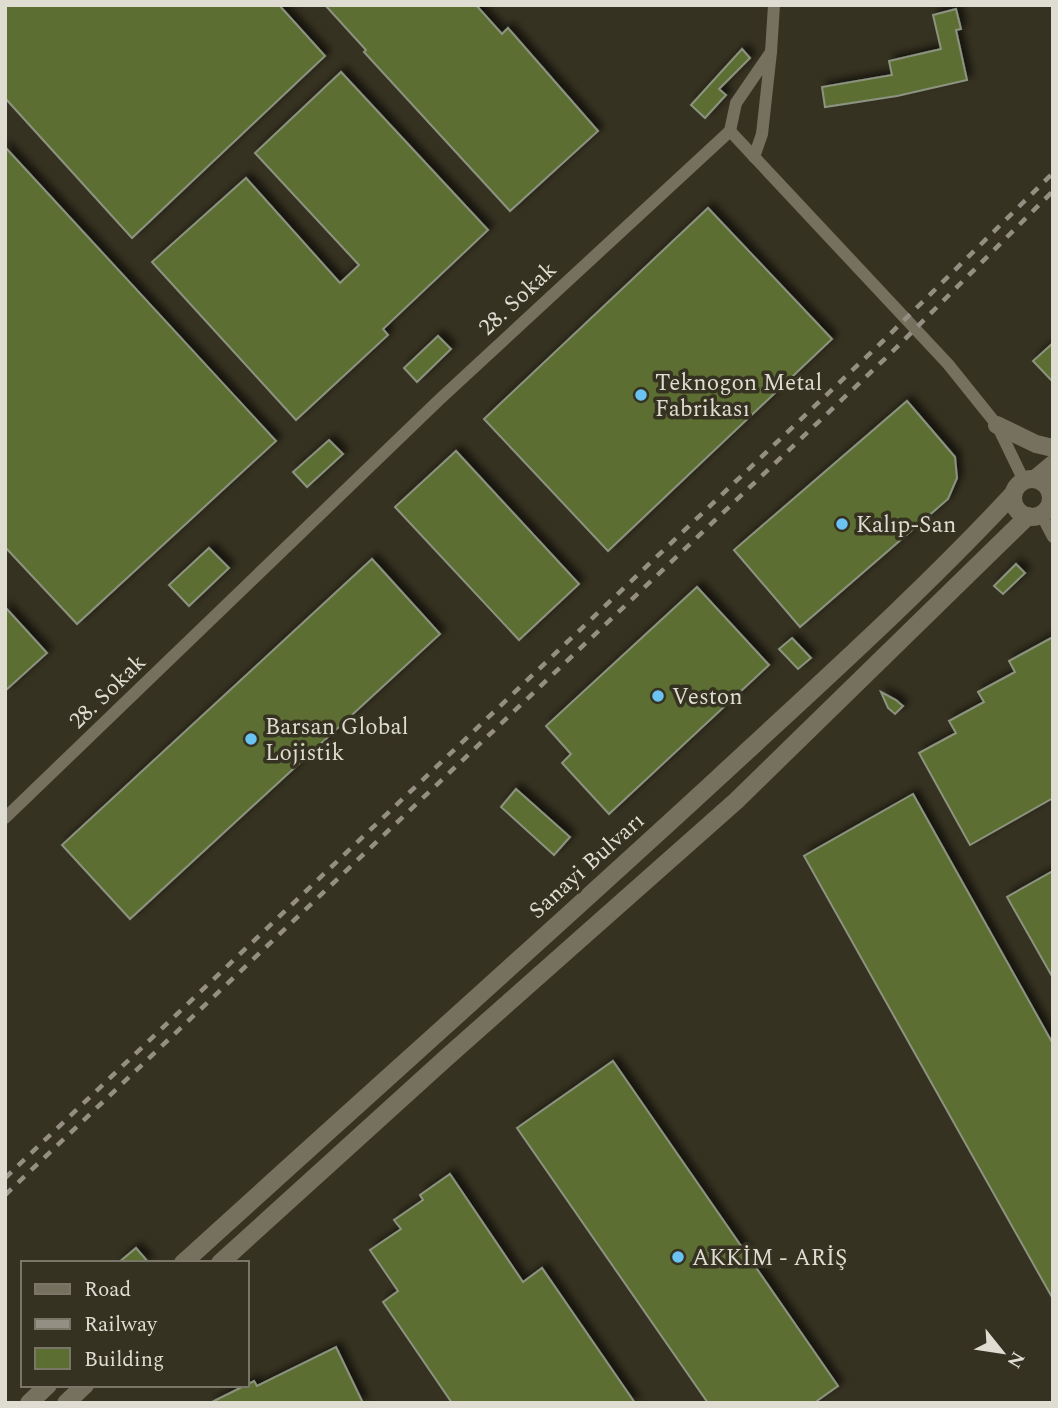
<svg xmlns="http://www.w3.org/2000/svg" width="1058" height="1408" font-family="Spectral,serif">
<style>
.building{fill:#5c6e32;stroke:#8c9380;stroke-width:2;filter:url(#shadow)}
.lines{fill:none;stroke-linecap:round;stroke-linejoin:round}
.minor{stroke:#76715e;stroke-width:12}
.secondary{stroke:#76715e;stroke-width:18}
.rail{stroke:#938f82;stroke-width:4.5;stroke-dasharray:9 9;stroke-linecap:butt}
.poi-dot{fill:#6bc3f2;stroke:#363221;stroke-width:2.5}
.labels{text-anchor:middle;stroke-width:7;stroke-linejoin:round;paint-order:stroke}
.street-label{font-size:23px;fill:#dfdcd2;stroke:#363221}
.poi-label{font-size:23px;fill:#dfdcd2;stroke:#363221;text-anchor:start}
</style>
<defs>
<filter id="shadow"><feDropShadow dx="5" dy="-5" stdDeviation="3.5" flood-color="#0009"/></filter>
</defs>
<rect width="100%" height="100%" fill="#363221"/>
<!-- building -->
<g class="building">
<polygon points="5,5 279,5 325,56 132,238 5,98"/>
<polygon points="325,5 476,5 502,34 508,28 598,131 510,211 364,52 366,50"/>
<polygon points="956,9 961,29 956,30 967,80 897,96 825,107 822,87 892,75 889,61 941,49 933,15"/>
<polygon points="742,49 750,58 719,89 726,95 705,118 691,105"/>
<polygon points="341,72 488,230 383,329 388,335 296,420 152,262 246,178 340,283 359,265 255,153"/>
<polygon points="5,147 276,441 77,624 5,547"/>
<polygon points="708,208 832,339 608,551 484,419"/>
<polygon points="438,336 451,349 417,382 404,368"/>
<polygon points="1053,343 1053,382 1033,361"/>
<polygon points="907,401 955,457 957,478 948,499 800,627 734,550"/>
<polygon points="329,440 343,454 307,487 293,472"/>
<polygon points="456,451 579,584 519,640 395,507"/>
<polygon points="209,548 229,568 189,606 169,585"/>
<polygon points="372,559 440,634 130,919 62,845"/>
<polygon points="1016,564 1025,573 1003,594 994,586"/>
<polygon points="697,587 769,665 609,814 562,763 571,754 546,726"/>
<polygon points="5,607 47,653 5,691"/>
<polygon points="1053,637 1053,798 970,845 919,753 956,733 949,721 984,702 978,692 1015,672 1009,661"/>
<polygon points="792,638 811,658 798,669 779,649"/>
<polygon points="881,692 896,700 903,706 895,714 888,708"/>
<polygon points="516,789 570,837 554,855 501,807"/>
<polygon points="913,794 1053,1044 1053,1299 804,856"/>
<polygon points="1053,871 1053,978 1007,897"/>
<polygon points="613,1061 838,1386 814,1403 708,1403 517,1128"/>
<polygon points="450,1174 523,1282 542,1268 635,1403 452,1403 383,1302 398,1291 370,1250 401,1229 394,1220 423,1200 420,1195"/>
<polygon points="136,1248 149,1263 118,1263"/>
<polygon points="336,1347 363,1403 210,1403 254,1381 257,1386"/>
</g>
<g class="lines">
<!-- minor -->
<g class="minor">
<polyline points="771,52 774,5"/>
<polyline points="730,131 736,103 771,52 762,134 754,157"/>
<polyline points="1041,514 1053,537"/>
<polyline points="5,818 440,399 730,131 948,364 997,425 1024,481"/>
</g>
<!-- secondary -->
<g class="secondary">
<polyline points="997,425 1036,444 1053,448"/>
<polyline points="1035,479 1053,464"/>
<circle cx="1032" cy="498" r="19"/>
<path d="M183,1263C361,1101 541,941 718,778C818,685 920,594 1013,494"/>
<polyline points="220,1263 446,1058 736,801 1028,516"/>
<polyline points="29,1403 48,1385"/>
<polyline points="66,1403 85,1385"/>
</g>
<!-- rail -->
<g class="rail">
<polyline points="5,1178 883,341 1053,173"/>
<polyline points="5,1195 891,353 1053,191"/>
</g>
</g>
<!-- markers -->
<g class="poi-dot">
<circle cx="641" cy="395" r="7"/>
<circle cx="842" cy="524" r="7"/>
<circle cx="658" cy="696" r="7"/>
<circle cx="251" cy="739" r="7"/>
<circle cx="678" cy="1257" r="7"/>
</g>
<g class="labels">
<!-- street labels -->
<g class="street-label">
<text transform="translate(517 298) rotate(-43)" y="8">28. Sokak</text>
<text transform="translate(107 691) rotate(-44)" y="8">28. Sokak</text>
<text transform="translate(586 865) rotate(-42)" y="8">Sanayi Bulvarı</text>
</g>
<!-- poi labels -->
<g class="poi-label">
<text x="655" y="390">Teknogon Metal<tspan x="655" dy="26">Fabrikası</tspan></text>
<text x="856" y="532">Kalıp-San</text>
<text x="672" y="704">Veston</text>
<text x="265" y="734">Barsan Global<tspan x="265" dy="26">Lojistik</tspan></text>
<text x="692" y="1265">AKKİM - ARİŞ</text>
</g>
</g>
<!-- border -->
<rect width="1058" height="1408" fill="none" stroke="#dfdcd2" stroke-width="14"/>
<!-- legend -->
<rect x="21" y="1261" width="228" height="126" fill="#363221" stroke="#7a7668" stroke-width="2"/>
<rect x="35" y="1284" width="35" height="10" fill="#76715e" stroke="#7a7668" stroke-width="2"/>
<text x="84" y="1296" font-size="21" fill="#dfdcd2">Road</text>
<rect x="35" y="1319" width="35" height="10" fill="#938f82" stroke="#7a7668" stroke-width="2"/>
<text x="84" y="1331" font-size="21" fill="#dfdcd2">Railway</text>
<rect x="35" y="1348" width="35" height="21" fill="#5c6e32" stroke="#7a7668" stroke-width="2"/>
<text x="84" y="1366" font-size="21" fill="#dfdcd2">Building</text>
<!-- north arrow -->
<g transform="translate(1002 1352) rotate(120)" stroke="#363221" stroke-width="5" paint-order="stroke">
<path d="M0-5L12 26L0 18L-12 26Z" fill="#dfdcd2"/>
<text y="-10" font-size="19" font-weight="bold" text-anchor="middle" fill="#dfdcd2">N</text>
</g>
</svg>
